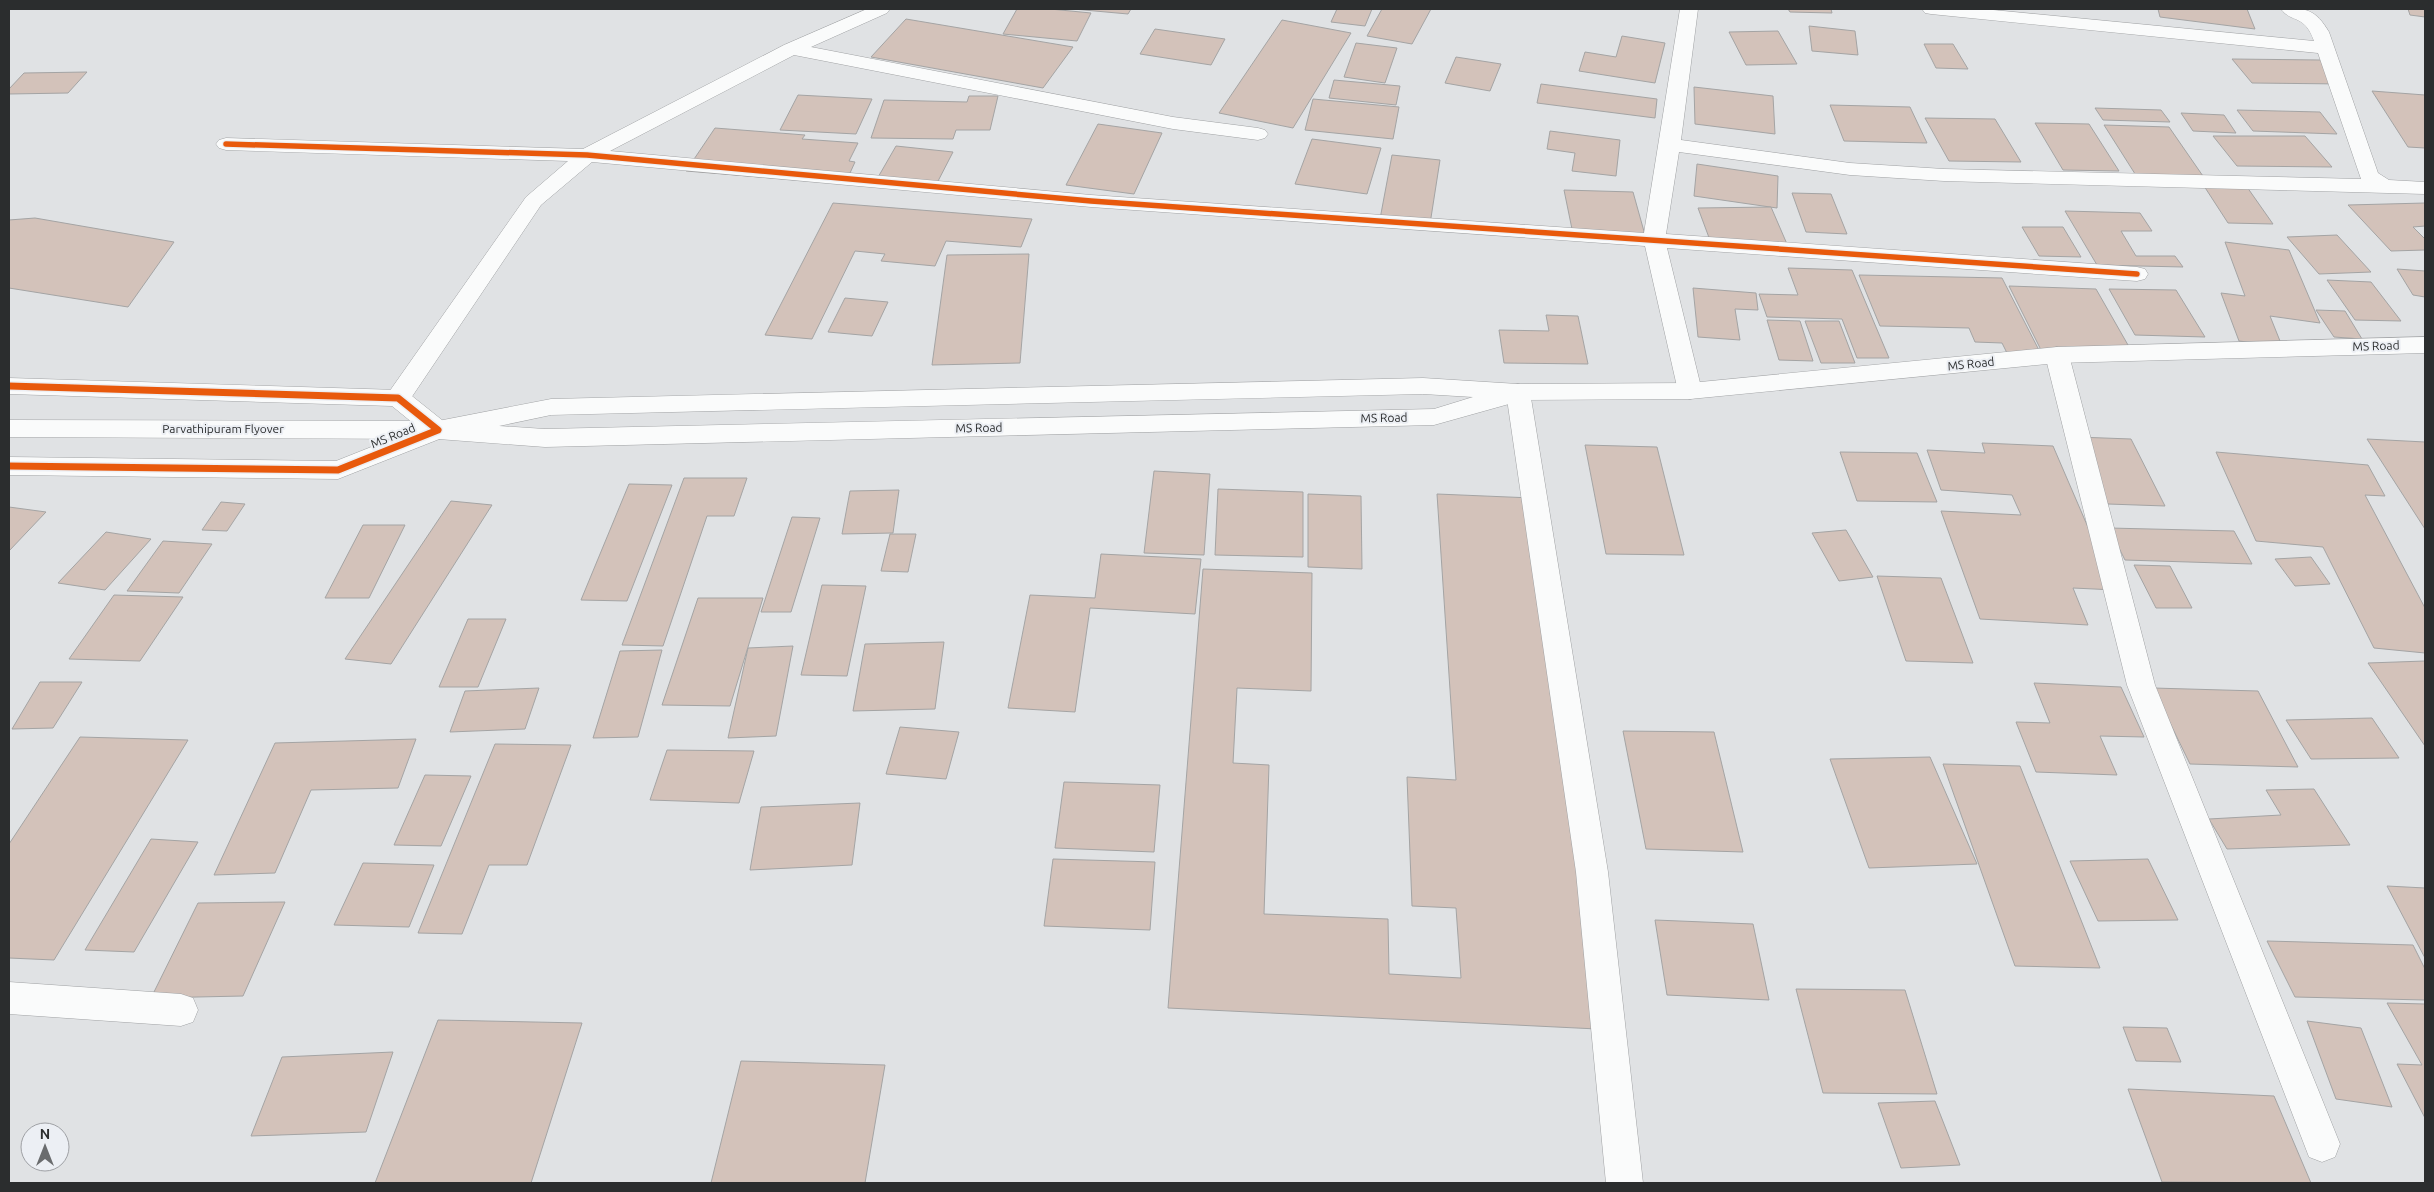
<svg xmlns="http://www.w3.org/2000/svg" width="2434" height="1192" font-family="Ubuntu,sans-serif">
<style>
.building{fill:#d3c2ba;stroke:#a4a4a4}
.lines{fill:none;stroke-linecap:round;stroke-linejoin:round}
.minor-casing{stroke:#a0a2a4;stroke-width:1}
.tertiary-casing{stroke:#a0a2a4;stroke-width:1}
.trunk-casing{stroke:#a0a2a4;stroke-width:1}
.minor{fill:#fafbfb;fill-rule:evenodd}
.tertiary{fill:#fafbfb;fill-rule:evenodd}
.trunk{fill:#fafbfb;fill-rule:evenodd}
.cycleway-far1-casing{stroke:#eceff4;stroke-width:8}
.cycleway-casing{stroke:#eceff4;stroke-width:10}
.cycleway-far1{stroke:#e8590c;stroke-width:5.5}
.cycleway{stroke:#e8590c;stroke-width:7}
.labels{text-anchor:middle;stroke-width:4;stroke-linejoin:round;paint-order:stroke}
.street-label{font-size:12px;fill:#2b2d2e;stroke:#eceff4}
</style>
<rect width="100%" height="100%" fill="#e0e2e4"/>
<!-- building -->
<g class="building">
<polygon points="1017,9 1050,9 1091,13 1077,41 1003,34"/>
<polygon points="1073,9 1131,9 1128,14"/>
<polygon points="1337,9 1372,9 1365,26 1331,22"/>
<polygon points="1382,9 1431,9 1412,44 1367,36"/>
<polygon points="1788,9 1831,9 1832,13 1790,12"/>
<polygon points="2158,9 2247,9 2255,29 2160,17"/>
<polygon points="2408,9 2425,9 2425,17 2410,15"/>
<polygon points="906,19 1073,47 1043,88 871,57"/>
<polygon points="1282,20 1351,33 1293,128 1219,113"/>
<polygon points="1809,26 1855,31 1858,55 1812,51"/>
<polygon points="1155,29 1225,39 1211,65 1140,54"/>
<polygon points="1778,31 1797,64 1746,65 1729,32"/>
<polygon points="1622,36 1665,43 1655,83 1579,71 1585,52 1616,57"/>
<polygon points="1356,43 1397,48 1385,83 1344,77"/>
<polygon points="1924,44 1953,44 1968,69 1936,68"/>
<polygon points="1456,57 1501,64 1490,91 1445,83"/>
<polygon points="2232,59 2320,60 2342,84 2252,83"/>
<polygon points="87,72 68,93 9,94 9,89 24,73"/>
<polygon points="1334,80 1400,86 1396,105 1329,98"/>
<polygon points="1541,84 1657,99 1655,118 1537,103"/>
<polygon points="1694,87 1773,96 1775,134 1695,124"/>
<polygon points="2372,91 2425,95 2425,148 2408,147"/>
<polygon points="798,95 872,99 856,134 780,130"/>
<polygon points="969,96 998,96 990,130 956,130 953,139 871,138 884,100 967,102"/>
<polygon points="1313,99 1399,107 1393,139 1305,130"/>
<polygon points="1830,105 1910,107 1927,143 1844,141"/>
<polygon points="2095,108 2161,110 2170,122 2103,120"/>
<polygon points="2237,110 2320,112 2337,134 2253,131"/>
<polygon points="2181,113 2224,115 2236,133 2193,131"/>
<polygon points="1925,118 1995,119 2021,162 1949,161"/>
<polygon points="2035,123 2089,124 2119,171 2063,170"/>
<polygon points="1098,124 1162,133 1134,194 1066,185"/>
<polygon points="2104,125 2169,127 2205,179 2137,177"/>
<polygon points="715,128 805,135 802,139 858,143 849,161 855,162 845,184 686,171"/>
<polygon points="1550,131 1620,140 1616,176 1572,171 1575,153 1547,149"/>
<polygon points="2213,136 2305,136 2332,167 2237,166"/>
<polygon points="1312,139 1381,148 1367,194 1295,184"/>
<polygon points="896,146 953,152 936,185 877,179"/>
<polygon points="1392,155 1440,160 1430,224 1380,219"/>
<polygon points="1697,164 1778,176 1777,208 1694,196"/>
<polygon points="2204,186 2247,187 2273,224 2228,223"/>
<polygon points="1564,190 1633,192 1645,235 1573,234"/>
<polygon points="1792,193 1831,194 1847,234 1806,232"/>
<polygon points="833,203 1032,219 1021,247 946,241 935,266 881,261 885,254 855,251 812,339 765,335"/>
<polygon points="2425,203 2425,226 2413,227 2425,239 2425,250 2391,251 2348,205"/>
<polygon points="1771,207 1790,251 1714,251 1698,208"/>
<polygon points="2065,211 2140,213 2152,231 2121,231 2136,256 2175,256 2183,267 2097,265"/>
<polygon points="35,218 174,242 128,307 9,288 9,220"/>
<polygon points="2022,227 2063,227 2081,257 2039,256"/>
<polygon points="2337,235 2371,272 2319,274 2287,237"/>
<polygon points="2225,242 2289,250 2320,323 2270,316 2282,346 2239,341 2221,293 2245,296"/>
<polygon points="1029,254 1020,363 932,365 947,255"/>
<polygon points="1788,268 1852,270 1889,358 1857,358 1842,319 1767,317 1759,294 1798,295"/>
<polygon points="2397,269 2425,271 2425,297 2413,295"/>
<polygon points="1859,275 2002,278 2042,356 2008,355 2002,343 1975,342 1969,328 1880,326"/>
<polygon points="2327,280 2371,282 2401,321 2355,320"/>
<polygon points="2009,286 2096,289 2132,352 2041,350"/>
<polygon points="1693,288 1756,293 1758,310 1735,309 1740,340 1698,337"/>
<polygon points="2109,289 2176,290 2205,337 2135,335"/>
<polygon points="845,298 888,302 872,336 828,332"/>
<polygon points="2316,310 2345,311 2362,339 2334,337"/>
<polygon points="1546,315 1578,316 1588,364 1504,363 1499,330 1549,331"/>
<polygon points="1767,320 1800,321 1813,361 1779,360"/>
<polygon points="1805,321 1839,321 1855,363 1821,363"/>
<polygon points="2077,437 2131,439 2165,506 2108,504"/>
<polygon points="2367,439 2425,442 2425,529"/>
<polygon points="1982,443 2053,446 2115,590 2073,588 2088,625 1980,619 1941,511 2021,515 2012,495 1941,490 1927,450 1985,453"/>
<polygon points="1585,445 1657,447 1684,555 1606,554"/>
<polygon points="1840,452 1917,453 1937,502 1857,501"/>
<polygon points="2216,452 2368,465 2385,496 2365,495 2425,608 2425,653 2374,648 2323,547 2256,541"/>
<polygon points="1154,471 1210,474 1204,555 1144,553"/>
<polygon points="684,478 747,478 734,516 707,516 663,646 622,645"/>
<polygon points="629,484 672,485 627,601 581,600"/>
<polygon points="1218,489 1303,492 1303,557 1215,555"/>
<polygon points="899,490 893,533 842,534 850,491"/>
<polygon points="1308,494 1361,496 1362,569 1308,567"/>
<polygon points="1437,494 1532,498 1597,1029 1168,1008 1203,569 1312,573 1311,691 1237,688 1233,763 1269,765 1264,914 1388,919 1389,974 1461,978 1456,908 1412,906 1407,777 1456,780"/>
<polygon points="451,501 492,505 391,664 345,659"/>
<polygon points="221,502 245,504 227,531 202,530"/>
<polygon points="9,507 46,512 9,551"/>
<polygon points="792,517 820,518 791,612 761,612"/>
<polygon points="363,525 405,525 369,598 325,598"/>
<polygon points="2109,528 2234,531 2252,564 2125,560"/>
<polygon points="1846,530 1873,577 1839,581 1812,533"/>
<polygon points="106,532 151,539 105,590 58,583"/>
<polygon points="890,534 916,534 908,572 881,571"/>
<polygon points="163,541 212,544 179,593 127,591"/>
<polygon points="1101,554 1201,559 1195,614 1090,608 1075,712 1008,708 1030,595 1095,598"/>
<polygon points="2311,557 2330,584 2295,586 2275,559"/>
<polygon points="2134,565 2170,566 2192,608 2156,608"/>
<polygon points="1877,576 1941,578 1973,663 1906,661"/>
<polygon points="822,585 866,586 847,676 801,675"/>
<polygon points="114,595 183,597 140,661 69,659"/>
<polygon points="698,598 763,598 730,706 662,705"/>
<polygon points="468,619 506,619 478,687 439,687"/>
<polygon points="944,642 935,709 853,711 865,644"/>
<polygon points="793,646 776,736 728,738 748,648"/>
<polygon points="662,650 638,737 593,738 620,651"/>
<polygon points="2425,661 2425,746 2368,663"/>
<polygon points="40,682 82,682 53,728 12,729"/>
<polygon points="2034,683 2121,687 2144,737 2100,736 2117,775 2036,772 2016,722 2050,723"/>
<polygon points="539,688 525,729 450,732 465,691"/>
<polygon points="2153,688 2258,691 2298,767 2190,764"/>
<polygon points="2372,718 2399,758 2311,759 2286,720"/>
<polygon points="900,727 959,732 946,779 886,774"/>
<polygon points="1623,731 1714,732 1743,852 1646,849"/>
<polygon points="80,737 188,740 54,960 9,958 9,844"/>
<polygon points="416,739 398,788 311,790 275,873 214,875 275,743"/>
<polygon points="495,744 571,745 527,865 489,865 462,934 418,933"/>
<polygon points="667,750 754,751 739,803 650,800"/>
<polygon points="1930,757 1977,864 1869,868 1830,759"/>
<polygon points="1943,764 2020,766 2100,968 2015,966"/>
<polygon points="425,775 471,776 441,846 394,845"/>
<polygon points="1064,782 1160,785 1154,852 1055,848"/>
<polygon points="2314,789 2350,845 2227,849 2209,819 2281,815 2266,790"/>
<polygon points="860,803 852,865 750,870 761,807"/>
<polygon points="151,839 198,842 134,952 85,950"/>
<polygon points="1053,859 1155,862 1150,930 1044,926"/>
<polygon points="2148,859 2178,920 2098,921 2070,861"/>
<polygon points="363,863 434,865 409,927 334,925"/>
<polygon points="2387,886 2425,888 2425,958"/>
<polygon points="285,902 243,996 151,998 198,903"/>
<polygon points="1655,920 1753,924 1769,1000 1667,995"/>
<polygon points="2267,941 2413,945 2425,969 2425,1000 2295,997"/>
<polygon points="1796,989 1905,990 1937,1094 1823,1093"/>
<polygon points="2387,1003 2425,1004 2425,1118 2397,1064 2422,1065"/>
<polygon points="438,1020 582,1023 531,1183 375,1183"/>
<polygon points="2307,1021 2361,1028 2392,1107 2336,1099"/>
<polygon points="2123,1027 2167,1028 2181,1062 2136,1061"/>
<polygon points="393,1052 366,1132 251,1136 282,1057"/>
<polygon points="741,1061 885,1065 865,1183 711,1183"/>
<polygon points="2128,1089 2274,1096 2311,1183 2162,1182"/>
<polygon points="1935,1101 1960,1165 1901,1168 1878,1103"/>
</g>
<g class="lines">
<defs>
<g id="minor">
<path d="M867,9H890L887,13L811,47L1173,117L1258,128L1265,130L1268,134L1265,138L1258,140L1173,129L794,55L610,151L1091,195L1644,233L1680,9H1698L1681,140L1850,163L1944,169L2361,179L2318,53L1931,14L1925,13L1922,9H1983L2314,41C2305,14 2291,23 2281,9C2306,7 2316,10 2329,32L2378,173L2389,180L2425,182V194L1944,181L1850,175L1679,152L1666,234L2137,267L2145,269L2148,274L2145,279L2137,281L1667,248L1702,391L1699,397L1690,399L1681,397L1678,391L1645,246L1091,207L592,162L541,205L407,404L398,406L389,404L386,398L389,392L526,197L568,161L226,150L219,148L216,144L219,140L226,138L583,149L784,45Z"/>
<polygon points="2057,347 2065,350 2069,355 2155,685 2340,1144 2335,1157 2322,1162 2309,1157 2304,1144 2127,685 2045,355 2049,350"/>
<polygon points="1518,384 1527,386 1530,392 1608,872 1643,1183 1606,1183 1576,872 1506,392 1509,386"/>
<polygon points="9,982 181,994 193,998 198,1010 193,1022 181,1026 9,1014"/>
</g>
<polygon id="tertiary" points="9,378 398,390 407,392 447,424 450,430 447,436 338,479 9,475 9,457 336,461 419,428 392,406 9,394"/>
<path id="trunk" d="M2425,337V353L2057,363L1690,399L1511,400L1509,404L1434,425L545,447L438,439L9,437V420L438,421L551,399L1423,378L1518,384L1690,383L2057,347ZM1423,394L1473,397L1434,409L545,429L499,426L551,415Z"/>
</defs>
<!-- minor casing -->
<use href="#minor" class="minor-casing"/>
<!-- tertiary casing -->
<use href="#tertiary" class="tertiary-casing"/>
<!-- trunk casing -->
<use href="#trunk" class="trunk-casing"/>
<!-- minor -->
<use href="#minor" class="minor"/>
<!-- tertiary -->
<use href="#tertiary" class="tertiary"/>
<!-- trunk -->
<use href="#trunk" class="trunk"/>
<defs>
<polyline id="cycleway-far1" points="226,144 587,155 1091,201 2137,274"/>
<polyline id="cycleway" points="9,386 398,398 438,430 338,470 9,466"/>
</defs>
<!-- cycleway-far1 casing -->
<use href="#cycleway-far1" class="cycleway-far1-casing"/>
<!-- cycleway casing -->
<use href="#cycleway" class="cycleway-casing"/>
<!-- cycleway-far1 -->
<use href="#cycleway-far1" class="cycleway-far1"/>
<!-- cycleway -->
<use href="#cycleway" class="cycleway"/>
</g>
<g class="labels">
<!-- street labels -->
<g class="street-label">
<text transform="translate(2376 346) rotate(-2)" y="4">MS Road</text>
<text transform="translate(1971 364) rotate(-6)" y="4">MS Road</text>
<text transform="translate(1384 418) rotate(-1)" y="4">MS Road</text>
<text transform="translate(979 428) rotate(-1)" y="4">MS Road</text>
<text x="223" y="433">Parvathipuram Flyover</text>
<text transform="translate(393 436) rotate(-22)" y="4">MS Road</text>
</g>
</g>
<!-- border -->
<rect width="2434" height="1192" fill="none" stroke="#2b2d2e" stroke-width="20"/>
<!-- north arrow -->
<g transform="translate(45 1147)"><circle r="24" fill="#eceff4" stroke="#9fa1a5"/>
<path d="M0-4L9 19L0 12L-9 19Z" fill="#6a6c6e"/>
<text y="-8" font-size="14" font-weight="bold" text-anchor="middle" fill="#2b2d2e">N</text>
</g>
</svg>
